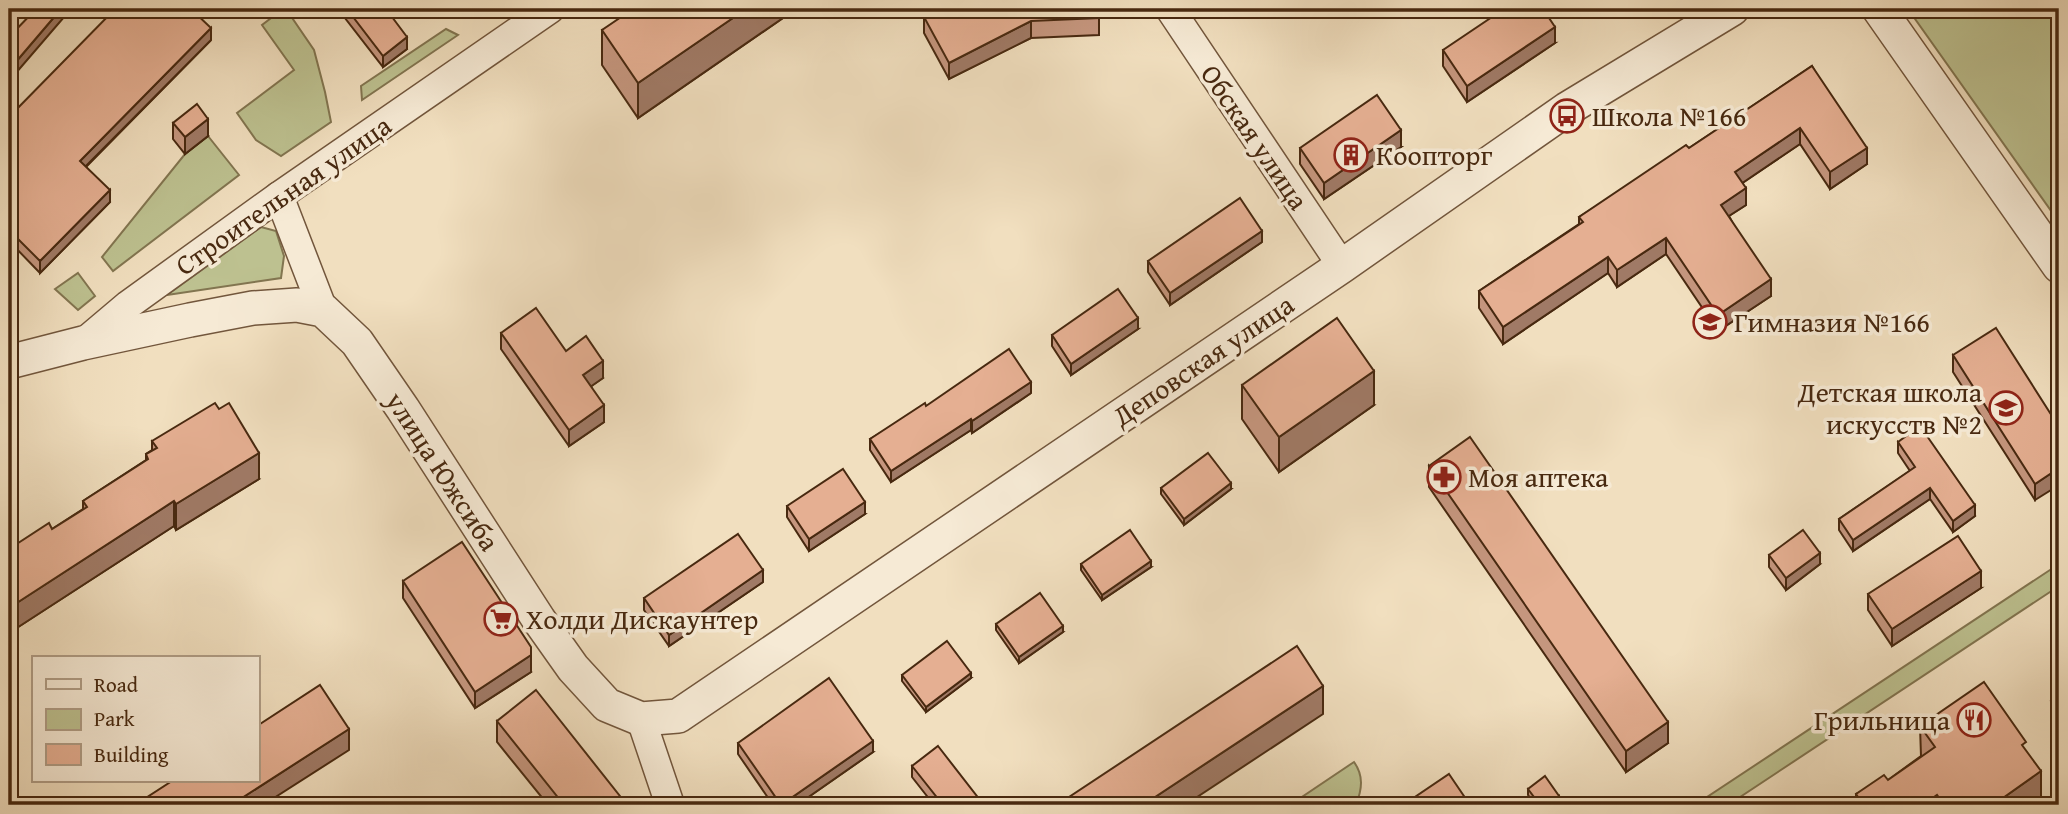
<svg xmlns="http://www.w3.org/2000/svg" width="2068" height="814" font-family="'Gentium Book Plus',serif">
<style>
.green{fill:#bdc190;stroke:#827550;stroke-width:2}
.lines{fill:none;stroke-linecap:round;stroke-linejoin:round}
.minor-casing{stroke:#72563c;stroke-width:31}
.tertiary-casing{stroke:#72563c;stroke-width:36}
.minor{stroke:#f6ead5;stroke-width:28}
.tertiary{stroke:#f6ead5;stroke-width:33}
.wall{fill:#c5967e;stroke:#482910;stroke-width:2}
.shaded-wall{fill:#a07a66;stroke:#482910;stroke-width:2}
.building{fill:#e5af92;stroke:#482910;stroke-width:2}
.labels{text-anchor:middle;stroke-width:7;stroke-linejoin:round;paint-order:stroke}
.poi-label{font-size:28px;fill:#482910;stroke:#f6ead5;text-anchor:start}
.street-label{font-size:28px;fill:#482910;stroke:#f6ead5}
</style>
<rect width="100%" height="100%" fill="#f1dfbf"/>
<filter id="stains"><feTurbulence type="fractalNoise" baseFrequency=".00286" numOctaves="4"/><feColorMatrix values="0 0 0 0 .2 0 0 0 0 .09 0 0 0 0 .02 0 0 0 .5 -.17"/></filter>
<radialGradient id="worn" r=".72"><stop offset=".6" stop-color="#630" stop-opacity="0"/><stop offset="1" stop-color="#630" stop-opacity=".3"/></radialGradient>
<!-- green -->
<g class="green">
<polygon points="283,9 286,9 314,50 325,92 331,122 281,156 256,140 237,113 294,70 262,25"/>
<polygon points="1908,9 2059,9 2059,222"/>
<polygon points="446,29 458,35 362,100 361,86"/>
<polygon points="208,136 239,175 113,271 102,257 185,154"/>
<polygon points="261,227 276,231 284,256 281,278 167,295"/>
<polygon points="78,273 95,296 78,310 55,289"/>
<polygon points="2059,564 2059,586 1728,805 1695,805"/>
<path d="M1354,762C1364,776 1362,789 1356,805H1290Z"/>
</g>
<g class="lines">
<defs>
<g id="minor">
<polyline points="1170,9 1342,266"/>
<polyline points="279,196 323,310"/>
<polyline points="83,343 128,305 279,196 550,9"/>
<polyline points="641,719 670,805"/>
</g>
<g id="tertiary">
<polyline points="1879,9 2059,266"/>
<polyline points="9,362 83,343 190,320 253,308 297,305 323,310 357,342 403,409 539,620 573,668 607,705 641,719 678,716 1342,266 1567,109 1732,9"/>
</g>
</defs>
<!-- minor casing -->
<use href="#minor" class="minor-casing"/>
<!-- tertiary casing -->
<use href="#tertiary" class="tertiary-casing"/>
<!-- minor -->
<use href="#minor" class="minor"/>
<!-- tertiary -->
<use href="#tertiary" class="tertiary"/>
</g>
<!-- wall -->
<g class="wall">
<polygon points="338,9 386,9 407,49 383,67"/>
<polygon points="796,9 638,118 602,65 602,30"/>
<polygon points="1099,9 1099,35 1031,38 949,79 924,33 924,17"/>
<polygon points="211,40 86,167 110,202 40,273 9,241 9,117"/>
<polygon points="1555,43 1467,102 1443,66 1443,50"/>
<polygon points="1812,66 1867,164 1830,189 1800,144 1742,183 1746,205 1729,216 1771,296 1718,331 1666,254 1617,287 1608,273 1503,344 1479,308 1479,291 1579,224 1579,217 1689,148"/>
<polygon points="173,123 208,136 185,154 173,139"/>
<polygon points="1401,147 1324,199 1300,164 1300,148"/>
<polygon points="1262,242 1170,305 1148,272 1148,261"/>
<polygon points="1138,329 1071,375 1052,346 1052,335"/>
<polygon points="501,333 566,351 603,378 591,386 604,422 569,446 501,349"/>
<polygon points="1953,355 2059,427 2035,500 1953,372"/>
<polygon points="1242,385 1374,405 1279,472 1242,419"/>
<polygon points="1031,393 972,433 971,430 891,482 870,450 870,439 926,406"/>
<polygon points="152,441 259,479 176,530 174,526 9,633 9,549 52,529 83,509 83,501 146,460 146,454 152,450"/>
<polygon points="1898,442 1975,516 1953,532 1930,499 1853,551 1839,530 1839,519 1910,471 1898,453"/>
<polygon points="1429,466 1668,743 1626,772 1429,487"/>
<polygon points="1161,488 1231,489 1184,525 1161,494"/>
<polygon points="787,506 865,514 809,551 787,517"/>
<polygon points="1769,555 1820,564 1786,590 1769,567"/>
<polygon points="1081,564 1151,567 1102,600 1081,570"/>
<polygon points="403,581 531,672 475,708 403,598"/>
<polygon points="763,582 669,646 644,610 644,598"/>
<polygon points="1981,588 1892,646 1868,610 1868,594"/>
<polygon points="996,624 1063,632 1019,663 996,630"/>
<polygon points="902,675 971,678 926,712 902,681"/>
<polygon points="2059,695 2059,748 2051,735 2051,701"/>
<polygon points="497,721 627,805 548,805 497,742"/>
<polygon points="1920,726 2026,751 2041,800 2033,805 1852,805 1856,802 1856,794 1888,780 1921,756"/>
<polygon points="738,743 873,752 797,805 773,805 738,754"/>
<polygon points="912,766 983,805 934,805 912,777"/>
<polygon points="1528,789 1559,802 1554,805 1536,805 1528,795"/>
</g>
<!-- shaded-wall -->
<g class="shaded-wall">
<polygon points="61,9 71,9 9,81 9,70"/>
<polygon points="746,9 796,9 638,118 638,83"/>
<polygon points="1031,21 1031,38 949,79 949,63"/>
<polygon points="1555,27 1555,43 1467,102 1467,86"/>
<polygon points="211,28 211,40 80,172 80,161"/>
<polygon points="407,37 407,49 383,67 383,56"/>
<polygon points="208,119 208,136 185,154 185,137"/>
<polygon points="1800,128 1800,144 1735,188 1735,172"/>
<polygon points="1401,130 1401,147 1324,199 1324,183"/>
<polygon points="1867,148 1867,164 1830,189 1830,172"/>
<polygon points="1746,188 1746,205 1721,221 1721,205"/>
<polygon points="110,190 110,202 40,273 40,261"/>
<polygon points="1262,231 1262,242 1170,305 1170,293"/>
<polygon points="1666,238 1666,254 1617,287 1617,270"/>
<polygon points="1608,257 1608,273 1503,344 1503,327"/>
<polygon points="1771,279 1771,296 1718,331 1718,315"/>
<polygon points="1138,318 1138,329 1071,375 1071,364"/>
<polygon points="603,361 603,378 583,392 583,375"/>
<polygon points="1374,371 1374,405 1279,472 1279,437"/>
<polygon points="1031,382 1031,393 972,433 972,421"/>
<polygon points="604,405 604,422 569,446 569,430"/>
<polygon points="971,419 971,430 891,482 891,471"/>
<polygon points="259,453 259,479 176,530 176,504"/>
<polygon points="2059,468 2059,485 2035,500 2035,484"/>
<polygon points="1231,483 1231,489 1184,525 1184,519"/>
<polygon points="1930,488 1930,499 1853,551 1853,540"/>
<polygon points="174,501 174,526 9,633 9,608"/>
<polygon points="865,502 865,514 809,551 809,539"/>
<polygon points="1975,505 1975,516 1953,532 1953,521"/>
<polygon points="1820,553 1820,564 1786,590 1786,578"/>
<polygon points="1151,561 1151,567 1102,600 1102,595"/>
<polygon points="763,570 763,582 669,646 669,635"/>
<polygon points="1981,571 1981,588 1892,646 1892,629"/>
<polygon points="1063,626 1063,632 1019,663 1019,657"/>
<polygon points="531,655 531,672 475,708 475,692"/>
<polygon points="971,673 971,678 926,712 926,707"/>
<polygon points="1323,686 1323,714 1185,805 1143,805"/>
<polygon points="1668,722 1668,743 1626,772 1626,751"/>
<polygon points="349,729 349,750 263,805 231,805"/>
<polygon points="873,741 873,752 797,805 781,805"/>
<polygon points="2041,771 2041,800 2033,805 1993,805"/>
<polygon points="1937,795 1937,805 1923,805"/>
<polygon points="1559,796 1559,802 1554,805 1546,805"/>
</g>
<!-- building -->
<g class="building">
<polygon points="36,9 61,9 9,70 9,37"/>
<polygon points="115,9 191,9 211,28 80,161 110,190 40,261 9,230 9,117"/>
<polygon points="347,9 386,9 407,37 383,56"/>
<polygon points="633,9 746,9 638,83 602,30"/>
<polygon points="940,9 1099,9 1099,18 1031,21 949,63 924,17"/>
<polygon points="1504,9 1543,9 1555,27 1467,86 1443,50"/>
<polygon points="1812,66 1867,148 1830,172 1800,128 1735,172 1746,188 1721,205 1771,279 1718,315 1666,238 1617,270 1608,257 1503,327 1479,291 1583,222 1579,217 1686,145 1689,148"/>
<polygon points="1377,95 1401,130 1324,183 1300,148"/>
<polygon points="197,104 208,119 185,137 173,123"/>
<polygon points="1240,198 1262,231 1170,293 1148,261"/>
<polygon points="1118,289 1138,318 1071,364 1052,335"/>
<polygon points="536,308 566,351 586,336 603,361 583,375 604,405 569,430 501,333"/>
<polygon points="1337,318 1374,371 1279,437 1242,385"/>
<polygon points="1996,328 2059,427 2059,468 2035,484 1953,355"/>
<polygon points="1009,349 1031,382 972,421 971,419 891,471 870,439 925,403 926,406"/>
<polygon points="215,403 219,409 229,403 259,453 176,504 174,501 9,608 9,557 10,556 9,555 9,549 49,523 52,529 87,507 83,501 148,459 146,454 157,448 152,441"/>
<polygon points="1920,426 1975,505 1953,521 1930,488 1853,540 1839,519 1915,467 1898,442"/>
<polygon points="1470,437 1668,722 1626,751 1429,466"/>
<polygon points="1208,453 1231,483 1184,519 1161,488"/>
<polygon points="843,469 865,502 809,539 787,506"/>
<polygon points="1130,530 1151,561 1102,595 1081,564"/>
<polygon points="1803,530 1820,553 1786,578 1769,555"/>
<polygon points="738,534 763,570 669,635 644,598"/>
<polygon points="1958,536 1981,571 1892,629 1868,594"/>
<polygon points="462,542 531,647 531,655 475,692 403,581"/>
<polygon points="1040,593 1063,626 1019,657 996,624"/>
<polygon points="947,641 971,673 926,707 902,675"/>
<polygon points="1297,646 1323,686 1143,805 1057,805"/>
<polygon points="829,678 873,741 781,805 738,743"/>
<polygon points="1984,682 2026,742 2022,745 2041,771 1993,805 1944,805 1937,795 1923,805 1852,805 1860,800 1856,794 1884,775 1888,780 1935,747 1920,726"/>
<polygon points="320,685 349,729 231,805 135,805 172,781 257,781 257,726"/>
<polygon points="536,690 627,805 564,805 497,721"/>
<polygon points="2059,695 2059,713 2051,701"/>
<polygon points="938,746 983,804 982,805 943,805 912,766"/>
<polygon points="1449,774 1470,805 1412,805 1409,801"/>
<polygon points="1545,776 1559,796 1546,805 1540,805 1528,789"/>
</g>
<!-- icons -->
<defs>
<symbol id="bus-ring" viewBox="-11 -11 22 22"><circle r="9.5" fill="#f6ead5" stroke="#8f2418" stroke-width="1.5"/><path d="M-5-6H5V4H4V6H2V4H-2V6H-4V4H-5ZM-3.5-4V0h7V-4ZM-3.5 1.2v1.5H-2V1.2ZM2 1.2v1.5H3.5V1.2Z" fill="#8f2418"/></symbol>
<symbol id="building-ring" viewBox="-11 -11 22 22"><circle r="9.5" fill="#f6ead5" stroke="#8f2418" stroke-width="1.5"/><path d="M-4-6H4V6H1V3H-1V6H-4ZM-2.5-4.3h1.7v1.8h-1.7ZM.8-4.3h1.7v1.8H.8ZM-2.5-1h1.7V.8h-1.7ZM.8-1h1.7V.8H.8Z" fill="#8f2418"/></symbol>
<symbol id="school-ring" viewBox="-11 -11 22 22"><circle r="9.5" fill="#f6ead5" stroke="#8f2418" stroke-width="1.5"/><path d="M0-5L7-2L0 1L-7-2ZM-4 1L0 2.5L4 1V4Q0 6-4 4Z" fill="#8f2418"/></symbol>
<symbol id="pharmacy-ring" viewBox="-11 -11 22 22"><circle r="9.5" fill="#f6ead5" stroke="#8f2418" stroke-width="1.5"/><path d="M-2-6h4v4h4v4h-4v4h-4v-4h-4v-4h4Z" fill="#8f2418"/></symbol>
<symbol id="supermarket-ring" viewBox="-11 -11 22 22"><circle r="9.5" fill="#f6ead5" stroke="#8f2418" stroke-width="1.5"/><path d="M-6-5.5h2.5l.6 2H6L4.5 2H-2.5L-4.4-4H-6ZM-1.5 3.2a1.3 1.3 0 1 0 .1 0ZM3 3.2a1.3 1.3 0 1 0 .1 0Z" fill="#8f2418"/></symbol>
<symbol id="restaurant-ring" viewBox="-11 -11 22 22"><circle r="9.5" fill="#f6ead5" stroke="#8f2418" stroke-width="1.5"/><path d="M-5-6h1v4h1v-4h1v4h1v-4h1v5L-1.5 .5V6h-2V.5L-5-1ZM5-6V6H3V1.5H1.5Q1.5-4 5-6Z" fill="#8f2418"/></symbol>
</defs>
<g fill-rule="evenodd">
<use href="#bus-ring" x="1548" y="97" width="38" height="38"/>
<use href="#building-ring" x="1332" y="136" width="38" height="38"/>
<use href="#school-ring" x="1691" y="303" width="38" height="38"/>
<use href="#school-ring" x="1987" y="389" width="38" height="38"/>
<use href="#pharmacy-ring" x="1425" y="458" width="38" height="38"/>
<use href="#supermarket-ring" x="482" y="600" width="38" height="38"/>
<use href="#restaurant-ring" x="1955" y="701" width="38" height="38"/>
</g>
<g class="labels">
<!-- poi labels -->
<g class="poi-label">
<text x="1592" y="126">Школа №166</text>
<text x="1376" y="165">Коопторг</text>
<text x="1734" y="332">Гимназия №166</text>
<text x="1982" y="402" text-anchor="end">Детская школа<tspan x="1982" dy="32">искусств №2</tspan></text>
<text x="1468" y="487">Моя аптека</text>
<text x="526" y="629">Холди Дискаунтер</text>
<text x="1950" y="730" text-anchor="end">Грильница</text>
</g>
<!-- street labels -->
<g class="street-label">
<text transform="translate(1255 137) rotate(56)" y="10">Обская улица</text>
<text transform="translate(283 195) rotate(-35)" y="10">Строительная улица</text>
<text transform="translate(1203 360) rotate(-34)" y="10">Деповская улица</text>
<text transform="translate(443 471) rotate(57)" y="10">улица Южсиба</text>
</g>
</g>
<!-- margin -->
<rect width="2068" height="814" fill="none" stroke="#f1dfbf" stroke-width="35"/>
<rect x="10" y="10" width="2047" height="793" fill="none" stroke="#482910" stroke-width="3.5"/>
<rect x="18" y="18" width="2033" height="779" fill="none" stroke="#482910" stroke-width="2"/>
<!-- legend -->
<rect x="32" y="656" width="228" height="126" fill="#f6ead5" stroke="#b09d86" stroke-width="2"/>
<rect x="46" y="679" width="35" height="10" fill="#f6ead5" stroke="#b09d86" stroke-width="2"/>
<text x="94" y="692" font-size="21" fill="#482910">Road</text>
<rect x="46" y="709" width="35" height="21" fill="#bdc190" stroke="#b09d86" stroke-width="2"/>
<text x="94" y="726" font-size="21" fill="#482910">Park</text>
<rect x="46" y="744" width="35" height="21" fill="#e5af92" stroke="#b09d86" stroke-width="2"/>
<text x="94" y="762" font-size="21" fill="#482910">Building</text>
<rect width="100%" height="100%" filter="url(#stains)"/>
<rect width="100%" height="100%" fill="url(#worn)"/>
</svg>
